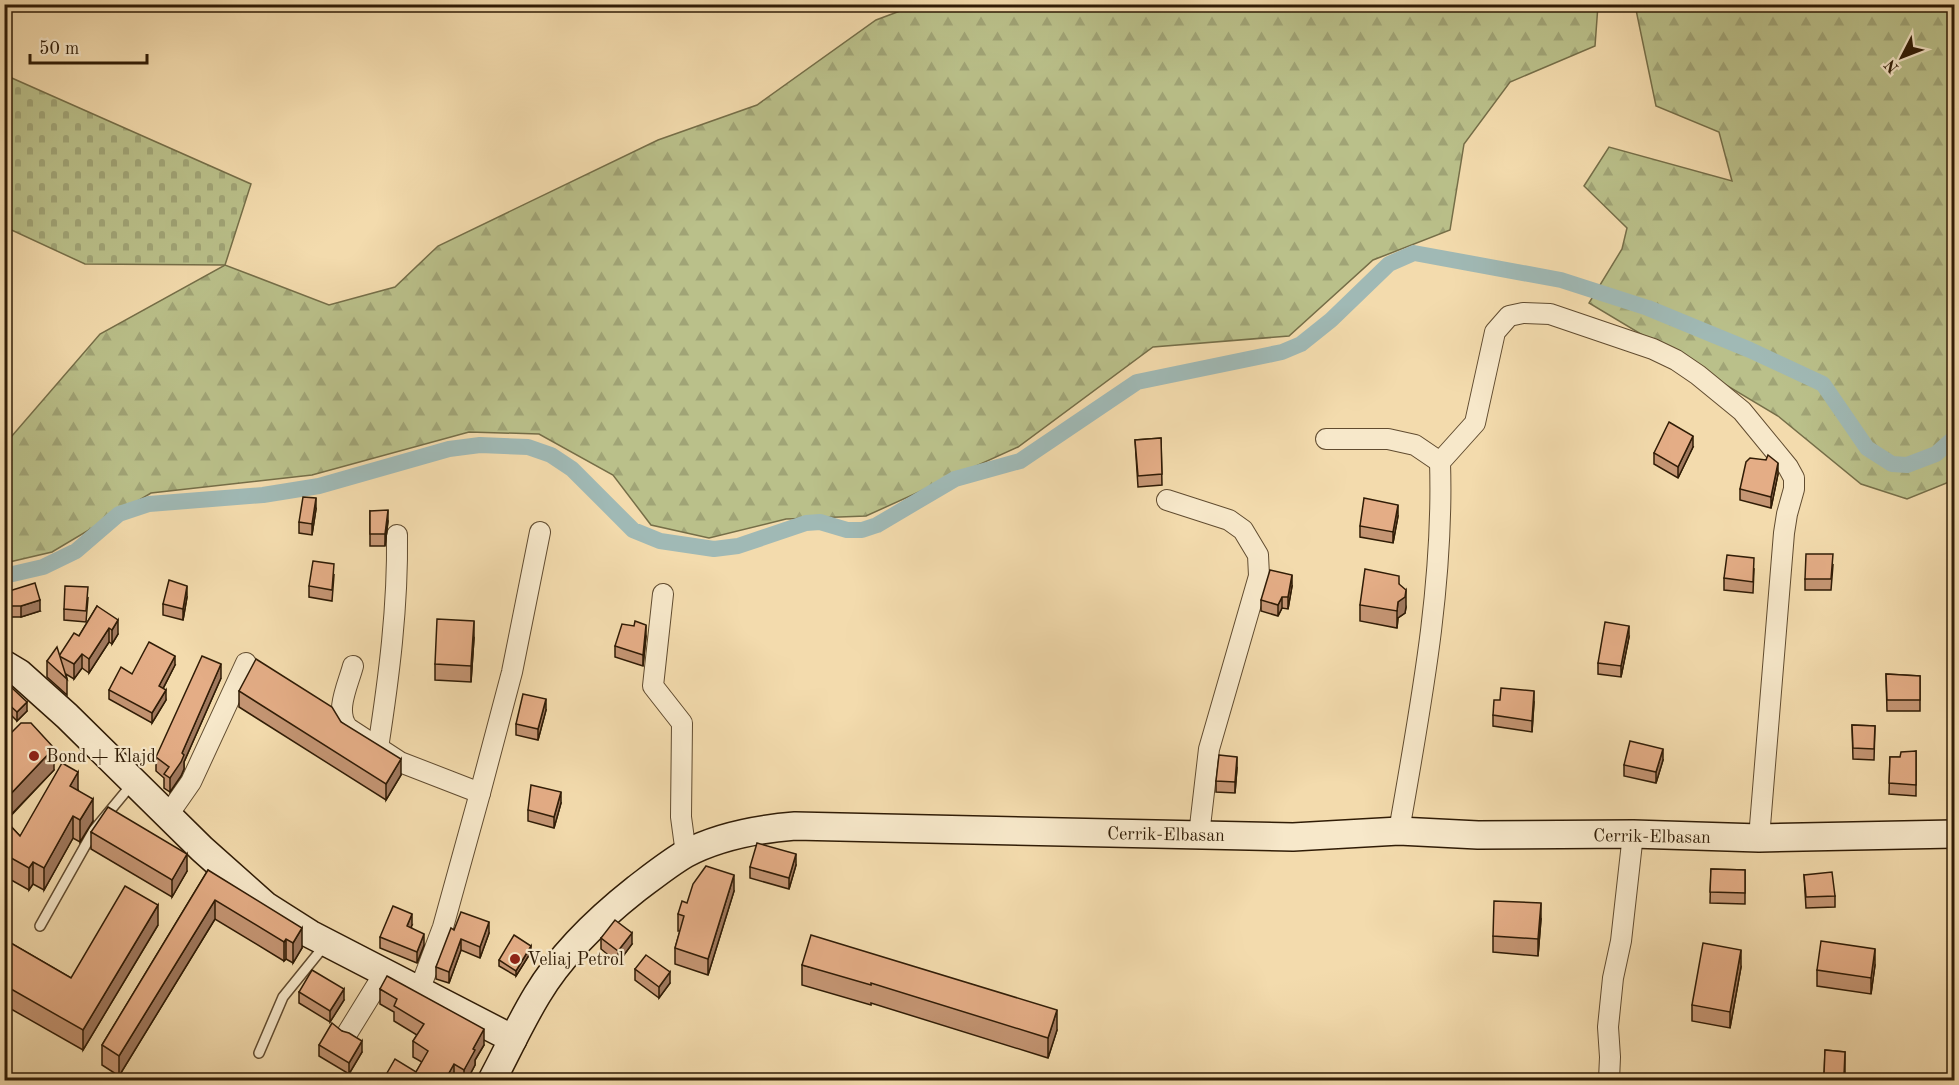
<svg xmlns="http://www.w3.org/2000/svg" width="1959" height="1085" font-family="'Old Standard TT',serif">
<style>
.forest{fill:url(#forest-firs);stroke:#756e48;stroke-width:1.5}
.cemetery{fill:url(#cemetery-stones);stroke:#756e48;stroke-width:1.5}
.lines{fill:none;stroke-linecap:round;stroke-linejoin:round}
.canal{stroke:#a0b9b5;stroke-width:16}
.lane-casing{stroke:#614c30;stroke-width:12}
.street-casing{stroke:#614c30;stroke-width:22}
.secondary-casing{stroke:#301c06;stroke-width:30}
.lane{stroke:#f7e8ca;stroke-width:9}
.street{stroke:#f7e8ca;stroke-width:20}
.secondary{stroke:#f7e8ca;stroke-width:27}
.wall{fill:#c49573;stroke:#301c06;stroke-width:1.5}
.shaded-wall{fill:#a0795e;stroke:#301c06;stroke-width:1.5}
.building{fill:#e4ad86;stroke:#301c06;stroke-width:1.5}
.poi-dot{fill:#8f2418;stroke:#f7e8ca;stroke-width:2}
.labels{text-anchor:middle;stroke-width:4.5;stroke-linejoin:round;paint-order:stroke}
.poi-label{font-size:18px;fill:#301c06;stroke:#f7e8ca;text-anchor:start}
.street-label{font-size:18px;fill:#301c06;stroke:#f7e8ca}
</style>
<defs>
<pattern id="forest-firs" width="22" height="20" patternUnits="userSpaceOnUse" patternTransform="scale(1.5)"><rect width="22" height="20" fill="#bac08a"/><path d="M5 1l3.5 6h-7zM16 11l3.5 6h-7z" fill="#a0a476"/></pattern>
<pattern id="cemetery-stones" width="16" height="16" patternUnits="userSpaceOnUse" patternTransform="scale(1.5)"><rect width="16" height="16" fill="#bac08a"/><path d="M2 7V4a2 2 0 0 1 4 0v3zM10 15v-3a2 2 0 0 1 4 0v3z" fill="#a0a476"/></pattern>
</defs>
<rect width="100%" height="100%" fill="#f3dbad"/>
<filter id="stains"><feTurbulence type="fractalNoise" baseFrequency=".00333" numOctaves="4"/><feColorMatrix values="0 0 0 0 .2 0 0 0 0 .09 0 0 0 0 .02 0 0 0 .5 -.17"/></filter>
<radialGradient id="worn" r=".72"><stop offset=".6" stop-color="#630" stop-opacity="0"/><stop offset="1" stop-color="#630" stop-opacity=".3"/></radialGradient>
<!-- forest -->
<g class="forest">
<polygon points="916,5 1598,5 1595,46 1510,82 1464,144 1450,230 1373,260 1289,336 1153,347 1018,447 866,516 786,519 709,538 651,525 613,475 539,434 469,432 312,475 151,493 52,552 5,563 5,444 100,334 225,265 329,305 395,287 438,246 658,140 757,105 876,20"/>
<polygon points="1635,5 1954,5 1954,480 1907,499 1861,484 1778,416 1589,303 1622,249 1627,228 1584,186 1609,147 1732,181 1719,132 1656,106"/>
</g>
<!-- cemetery -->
<polygon class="cemetery" points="5,75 251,184 225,265 85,264 5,227"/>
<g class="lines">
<!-- canal -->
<polyline class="canal" points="4,576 43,567 76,551 119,514 149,504 263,495 319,486 449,449 480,445 528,447 551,455 572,469 633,530 660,541 714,549 738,546 806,523 820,522 847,530 862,530 877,525 955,479 1020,461 1137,382 1282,352 1301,344 1331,320 1389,264 1414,253 1561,280 1648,308 1750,350 1823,384 1867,448 1892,464 1907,465 1936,454 1954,438"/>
<defs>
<g id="lane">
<polyline points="40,926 94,830 132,784"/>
<polyline points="259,1053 283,997 325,945"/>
</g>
<g id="street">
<polyline points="1326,439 1388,439 1415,445 1440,462"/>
<polyline points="1167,500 1229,520 1243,530 1258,555 1259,576 1209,749 1199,835"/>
<polyline points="663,594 653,686 682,723 681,817 686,854"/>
<path d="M353,666C348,685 334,712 348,728L400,762L480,793"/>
<path d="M378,748C389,677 398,607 397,535"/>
<polyline points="168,815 191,782 246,663"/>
<path d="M1399,831C1420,709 1444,586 1440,462L1475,423L1495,332L1509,316L1523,313L1550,314L1653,349L1676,360L1698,375L1742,411L1788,467L1794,478V489L1787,514L1784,533L1759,838"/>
<polyline points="419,991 443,927 480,793 512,672 540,532"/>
<polyline points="348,1032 385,972"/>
<polyline points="1609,1080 1610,1057 1608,1027 1613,978 1621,941 1633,834"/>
</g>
<g id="secondary">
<polyline points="4,664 19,673 67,716 202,849 266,906 310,934 513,1039"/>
<path d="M492,1080C507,1052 520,1023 537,995C562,953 598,919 636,889C652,877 668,864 685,854C719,836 758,829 795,826L1293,837L1399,831L1478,835L1633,834L1759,838L1954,834"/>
</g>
</defs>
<!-- lane casing -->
<use href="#lane" class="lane-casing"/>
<!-- street casing -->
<use href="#street" class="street-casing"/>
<!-- secondary casing -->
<use href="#secondary" class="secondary-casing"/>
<!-- lane -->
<use href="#lane" class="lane"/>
<!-- street -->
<use href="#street" class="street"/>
<!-- secondary -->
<use href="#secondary" class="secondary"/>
</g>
<!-- wall -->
<g class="wall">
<polygon points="1161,438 1162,485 1138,487 1135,440"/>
<polygon points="1693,447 1678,478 1654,464 1654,453"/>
<polygon points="1766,460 1778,474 1771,508 1740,500 1740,489"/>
<polygon points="316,509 312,535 299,533 299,522"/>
<polygon points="370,511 388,521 385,546 370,546"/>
<polygon points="1398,516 1393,543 1360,537 1360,526"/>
<polygon points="1833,565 1831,590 1805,590 1805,579"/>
<polygon points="1754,569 1753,593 1724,590 1724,578"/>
<polygon points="334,575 332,601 309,597 309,586"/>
<polygon points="1399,584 1406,607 1405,613 1398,618 1397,628 1360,621 1360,605"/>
<polygon points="1292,586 1288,609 1282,608 1278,616 1261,611 1261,600"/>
<polygon points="6,592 40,611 21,617 11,617 6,603"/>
<polygon points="187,597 183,620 163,615 163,604"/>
<polygon points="88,598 86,622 64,620 64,609"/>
<polygon points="97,606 118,634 112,644 109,642 89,673 82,668 74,679 66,674 67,679 67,695 47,677 47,661 60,655 79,636"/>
<polygon points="634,626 646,636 643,666 615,657 615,646"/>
<polygon points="1629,637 1621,677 1598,674 1598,663"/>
<polygon points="474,638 471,682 435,680 435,664"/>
<polygon points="175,665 163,689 166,700 152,723 109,699 109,690 132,674"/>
<polygon points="1886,674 1920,676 1920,711 1887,711"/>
<polygon points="221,678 184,762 184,769 181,776 170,792 164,788 164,778 156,771 156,757"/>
<polygon points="4,686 27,711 17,721 4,708"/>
<polygon points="239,691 341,722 401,775 386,800 239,707"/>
<polygon points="1534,702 1532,732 1493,726 1493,715"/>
<polygon points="546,710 538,740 516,735 516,724"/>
<polygon points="1852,725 1875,726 1874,760 1853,759"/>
<polygon points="4,740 54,770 6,821 20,836 78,790 93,821 80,842 73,838 44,890 33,884 29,890 4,876"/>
<polygon points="1916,751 1916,796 1889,794 1890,757 1900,757"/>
<polygon points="1663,760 1656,783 1624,776 1624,765"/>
<polygon points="1237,768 1235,793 1216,792 1216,781"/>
<polygon points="561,803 554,828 528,821 528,810"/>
<polygon points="91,832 187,871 172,897 91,849"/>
<polygon points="796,865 789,889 750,878 750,867"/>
<polygon points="1711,869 1745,870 1745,904 1710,903"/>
<polygon points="208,870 302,948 293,963 286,959 284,961 215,919 119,1076 102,1065 102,1045"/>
<polygon points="1804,875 1835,896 1835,907 1806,908"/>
<polygon points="734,891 708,975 675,964 675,948 680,931 678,931 678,914 687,903"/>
<polygon points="1541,919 1538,956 1493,952 1493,936"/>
<polygon points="158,925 83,1050 4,1005 4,939 71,978"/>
<polygon points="412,925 411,927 424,945 417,963 380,948 380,937"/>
<polygon points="454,930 489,933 480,958 461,950 449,983 436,979 436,967"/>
<polygon points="601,938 632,944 618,963 601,949"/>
<polygon points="531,952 516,976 499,966 499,960"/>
<polygon points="802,965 1057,1030 1048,1058 871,1003 871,1005 802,985"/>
<polygon points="1875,965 1871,994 1817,986 1817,970"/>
<polygon points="1741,967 1730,1028 1692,1021 1692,1005"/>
<polygon points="635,969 670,983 659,998 635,980"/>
<polygon points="380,989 484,1045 475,1060 475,1065 467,1080 457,1080 454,1079 453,1080 383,1080 416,1072 422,1062 413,1057 413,1041 417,1035 394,1021 394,1012 380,1004"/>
<polygon points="299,992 344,1000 330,1022 299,1003"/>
<polygon points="342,1031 362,1052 349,1074 319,1056 319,1045"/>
<polygon points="1825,1050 1845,1052 1845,1080 1824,1080"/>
</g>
<!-- shaded-wall -->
<g class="shaded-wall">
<polygon points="1693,436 1693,447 1678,478 1678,467"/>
<polygon points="1778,463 1778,474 1771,508 1771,497"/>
<polygon points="316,498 316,509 312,535 312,524"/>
<polygon points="1398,505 1398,516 1393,543 1393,532"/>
<polygon points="388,510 388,521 385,546 385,534"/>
<polygon points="1292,575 1292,586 1288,609 1288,597"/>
<polygon points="187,586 187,597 183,620 183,609"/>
<polygon points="1406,590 1406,607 1405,613 1398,618 1397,628 1397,611 1398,602"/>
<polygon points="1282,597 1282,608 1278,616 1278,605"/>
<polygon points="40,600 40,611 21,617 21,606"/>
<polygon points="118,620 118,634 112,644 112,630"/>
<polygon points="474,621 474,638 471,682 471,666"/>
<polygon points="646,625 646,636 643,666 643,655"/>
<polygon points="1629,626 1629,637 1621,677 1621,666"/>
<polygon points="109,628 109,642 89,673 89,659"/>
<polygon points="82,654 82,668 74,679 74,664"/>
<polygon points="175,656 175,665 159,696 159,686"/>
<polygon points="221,664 221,678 184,762 184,769 181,776 170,792 170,778 182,753"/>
<polygon points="166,690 166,700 152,723 152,713"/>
<polygon points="1534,691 1534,702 1532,732 1532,721"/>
<polygon points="546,699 546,710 538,740 538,729"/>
<polygon points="27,702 27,711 17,721 17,712"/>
<polygon points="54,748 54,770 4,822 4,801"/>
<polygon points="1663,749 1663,760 1656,783 1656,772"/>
<polygon points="1237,757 1237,768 1235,793 1235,782"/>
<polygon points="401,759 401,775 386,800 386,784"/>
<polygon points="78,772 78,794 70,786"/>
<polygon points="561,792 561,803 554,828 554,817"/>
<polygon points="93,799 93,821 80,842 80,820"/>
<polygon points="73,816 73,838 44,890 44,868"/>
<polygon points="187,854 187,871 172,897 172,880"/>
<polygon points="796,854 796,865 789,889 789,878"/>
<polygon points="33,862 33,884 29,890 29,868"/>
<polygon points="734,875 734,891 708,975 708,959"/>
<polygon points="215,900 215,919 119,1076 119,1056"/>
<polygon points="1541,903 1541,919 1538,956 1538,939"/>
<polygon points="158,905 158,925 83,1050 83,1030"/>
<polygon points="412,914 412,925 407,937 407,926"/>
<polygon points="489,922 489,933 480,958 480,947"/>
<polygon points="302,928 302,948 293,963 293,943"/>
<polygon points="632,933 632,944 618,963 618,951"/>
<polygon points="424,934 424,945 417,963 417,952"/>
<polygon points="286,939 286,959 284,961 284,942"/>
<polygon points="461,939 461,950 449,983 449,972"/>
<polygon points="531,946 531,952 516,976 516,971"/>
<polygon points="1875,949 1875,965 1871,994 1871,978"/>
<polygon points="1741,950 1741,967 1730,1028 1730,1012"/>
<polygon points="670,972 670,983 659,998 659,987"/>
<polygon points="344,989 344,1000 330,1022 330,1011"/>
<polygon points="1057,1010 1057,1030 1048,1058 1048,1038"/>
<polygon points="484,1029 484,1045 475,1060 475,1065 467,1080 464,1080 464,1070 473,1049"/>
<polygon points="362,1041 362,1052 349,1074 349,1063"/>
<polygon points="454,1064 454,1079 453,1080 445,1080"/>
</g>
<!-- building -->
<g class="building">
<polygon points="1669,422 1693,436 1678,467 1654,453"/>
<polygon points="1161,438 1162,474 1138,476 1135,440"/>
<polygon points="1768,455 1778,463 1771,497 1740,489 1746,462 1750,458 1766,460"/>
<polygon points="303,497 316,498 312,524 299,522"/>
<polygon points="1364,498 1398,505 1393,532 1360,526"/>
<polygon points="388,510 385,534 370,534 370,511"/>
<polygon points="1806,554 1833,554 1831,579 1805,579"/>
<polygon points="1727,555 1754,558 1753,582 1724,578"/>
<polygon points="313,561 334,564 332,590 309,586"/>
<polygon points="1365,569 1399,576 1399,584 1406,590 1405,597 1398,602 1397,611 1360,605"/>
<polygon points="1270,570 1292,575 1288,597 1282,597 1278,605 1261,600"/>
<polygon points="169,580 187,586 183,609 163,604"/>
<polygon points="35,583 40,600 21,606 11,606 6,592"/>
<polygon points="65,586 88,587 86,611 64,609"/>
<polygon points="97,606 118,620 112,630 109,628 89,659 82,654 74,664 59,656 74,633 79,636"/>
<polygon points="437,619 474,621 471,666 435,664"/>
<polygon points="635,621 646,625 643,655 615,646 622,624 634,626"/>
<polygon points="1605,622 1629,626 1621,666 1598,663"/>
<polygon points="149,642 175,656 159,686 166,690 152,713 109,690 121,667 132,674"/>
<polygon points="57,647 67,679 47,661"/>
<polygon points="202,656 221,664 182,753 184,755 181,762 170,778 164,774 169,767 156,757"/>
<polygon points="256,659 332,707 341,722 401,759 386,784 239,691"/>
<polygon points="1886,674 1920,676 1920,700 1887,700"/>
<polygon points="4,686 10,689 11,687 27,702 17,712 4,700"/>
<polygon points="1501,688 1534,691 1532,721 1493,715 1494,700 1500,700"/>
<polygon points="523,694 546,699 538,729 516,724"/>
<polygon points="21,723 31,723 54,748 4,801 4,762 8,758 4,753 4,740"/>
<polygon points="1852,725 1875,726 1874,749 1853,748"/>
<polygon points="1630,741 1663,749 1656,772 1624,765"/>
<polygon points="1916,751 1916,785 1889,783 1890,757 1900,757 1901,752"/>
<polygon points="1219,755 1237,757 1235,782 1216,781"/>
<polygon points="62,763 78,772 70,786 93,799 80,820 73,816 44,868 33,862 29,868 4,854 4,819 20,836"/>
<polygon points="531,785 561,792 554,817 528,810"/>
<polygon points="108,807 187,854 172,880 91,832"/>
<polygon points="757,843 796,854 789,878 750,867"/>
<polygon points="706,866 734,875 708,959 675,948 684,916 678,914 682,901 687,903 693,884"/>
<polygon points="1711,869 1745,870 1745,893 1710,892"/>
<polygon points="208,870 302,928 293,943 286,939 284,942 215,900 119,1056 102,1045"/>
<polygon points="1832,872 1835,896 1806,897 1804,875"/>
<polygon points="125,886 158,905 83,1030 4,985 4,939 71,978"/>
<polygon points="1494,901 1541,903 1538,939 1493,936"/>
<polygon points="393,906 412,914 407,926 424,934 417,952 380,937"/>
<polygon points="461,912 489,922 480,947 461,939 449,972 436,967 451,928 454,930"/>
<polygon points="615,920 632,933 618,951 601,938"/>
<polygon points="514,935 531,946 516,971 499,960"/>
<polygon points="811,935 1057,1010 1048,1038 871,983 871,985 802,965"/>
<polygon points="1821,941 1875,949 1871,978 1817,970"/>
<polygon points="1703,943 1741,950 1730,1012 1692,1005"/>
<polygon points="646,955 670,972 659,987 635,969"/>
<polygon points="312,970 344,989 330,1011 299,992"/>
<polygon points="387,976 484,1029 473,1049 475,1050 464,1070 454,1064 445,1080 383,1080 395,1059 416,1072 428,1051 413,1041 424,1024 394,1006 397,999 380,989"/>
<polygon points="332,1023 342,1031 349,1033 362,1041 349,1063 319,1045"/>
<polygon points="1825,1050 1845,1052 1844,1075 1824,1074"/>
</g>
<!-- markers -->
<g class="poi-dot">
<circle cx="34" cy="756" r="6"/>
<circle cx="515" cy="959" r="6"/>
</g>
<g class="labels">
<!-- poi labels -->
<g class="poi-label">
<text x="46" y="762">Bond + Klajd</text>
<text x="527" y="965">Veliaj Petrol</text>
</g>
<!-- street labels -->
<g class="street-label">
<text transform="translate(1166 834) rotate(1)" y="6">Cerrik-Elbasan</text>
<text transform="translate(1652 836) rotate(1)" y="6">Cerrik-Elbasan</text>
</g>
</g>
<!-- margin -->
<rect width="1959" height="1085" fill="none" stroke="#f3dbad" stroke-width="24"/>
<rect x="6" y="6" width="1947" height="1073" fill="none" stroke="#301c06" stroke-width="3"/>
<rect x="12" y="12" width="1935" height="1061" fill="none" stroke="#301c06" stroke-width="1.5"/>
<!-- north arrow -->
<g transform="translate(1902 57) rotate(228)" stroke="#f7e8ca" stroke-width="4.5" paint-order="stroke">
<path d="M0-4.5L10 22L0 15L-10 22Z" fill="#301c06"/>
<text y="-9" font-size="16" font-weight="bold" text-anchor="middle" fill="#301c06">N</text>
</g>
<!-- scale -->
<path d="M30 54v9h117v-9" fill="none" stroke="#301c06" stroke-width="3"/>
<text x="39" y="54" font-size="18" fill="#301c06" stroke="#f7e8ca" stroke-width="4.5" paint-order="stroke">50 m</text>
<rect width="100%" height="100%" filter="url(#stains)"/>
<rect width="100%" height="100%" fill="url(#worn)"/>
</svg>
